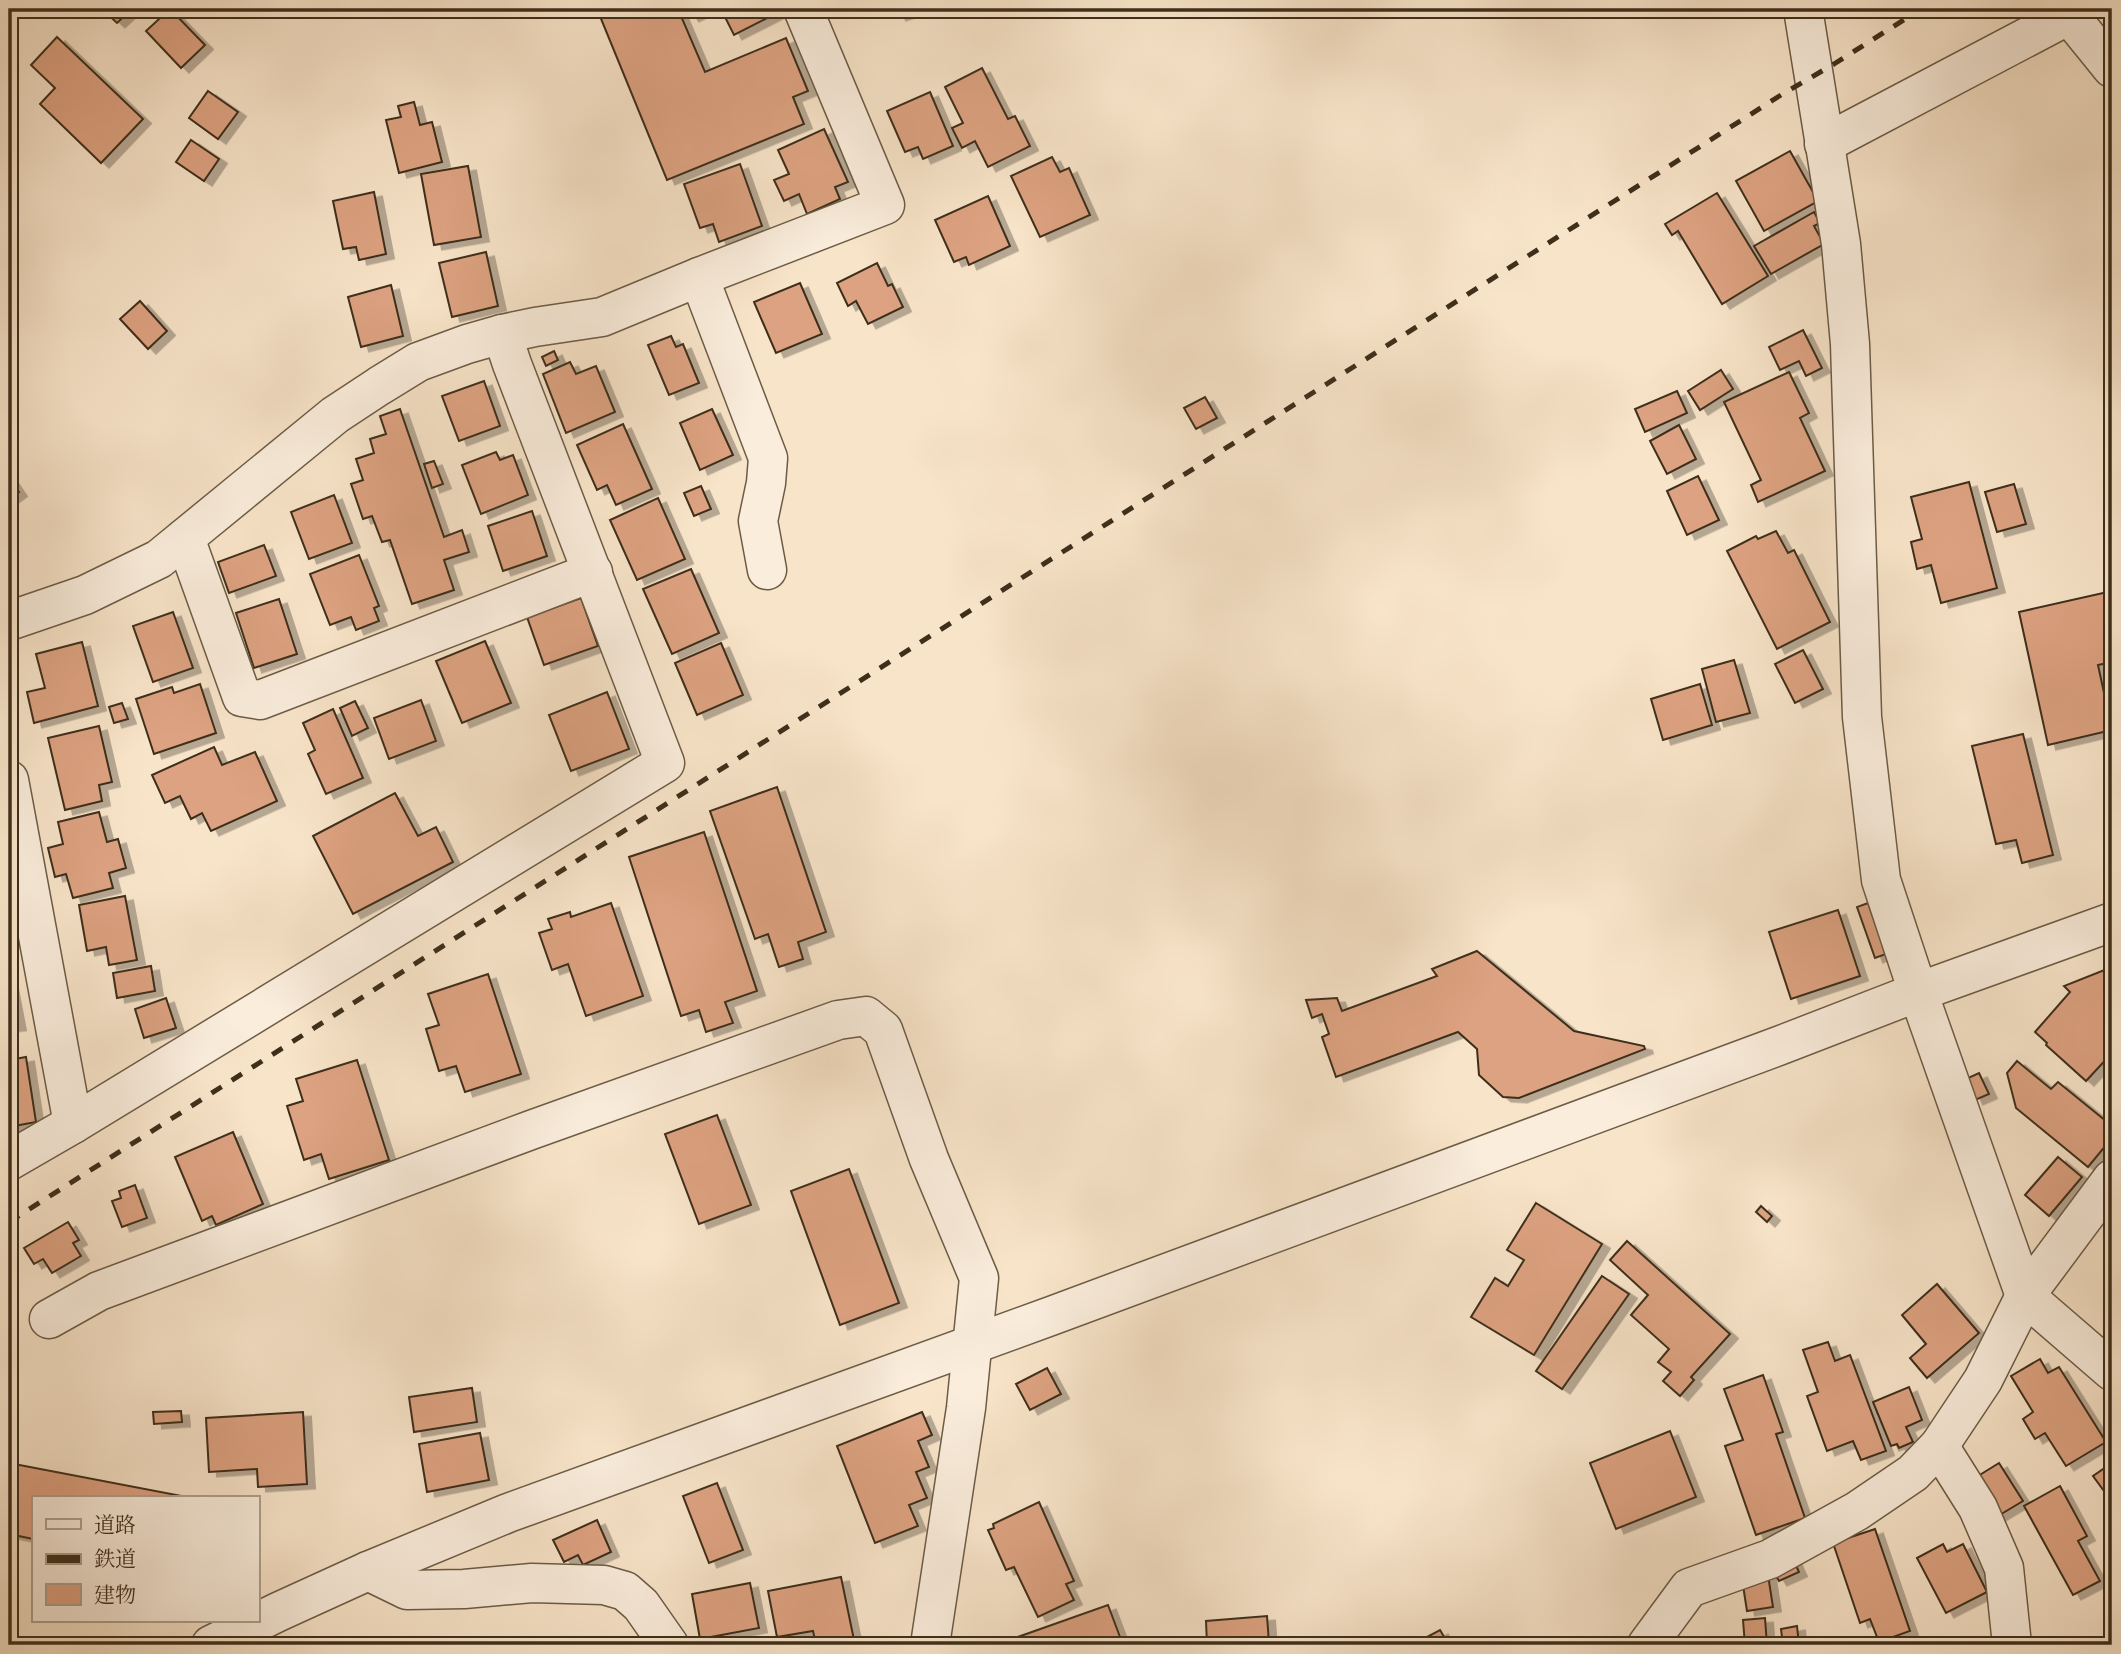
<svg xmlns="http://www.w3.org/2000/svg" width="2121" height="1654" font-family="'IM FELL DW Pica','Noto Serif JP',serif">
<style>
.building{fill:#dda281;stroke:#3e2f1b;stroke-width:2;filter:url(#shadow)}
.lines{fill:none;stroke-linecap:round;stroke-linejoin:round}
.minor-casing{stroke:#6c5c46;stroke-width:41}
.minor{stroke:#faeddc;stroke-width:38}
.rail{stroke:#3e2f1b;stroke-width:5;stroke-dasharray:12 12;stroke-linecap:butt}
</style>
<defs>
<filter id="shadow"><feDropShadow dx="8" dy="4.5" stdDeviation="0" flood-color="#0004"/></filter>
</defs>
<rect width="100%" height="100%" fill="#f8e4c9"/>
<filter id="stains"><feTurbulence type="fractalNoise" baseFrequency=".00286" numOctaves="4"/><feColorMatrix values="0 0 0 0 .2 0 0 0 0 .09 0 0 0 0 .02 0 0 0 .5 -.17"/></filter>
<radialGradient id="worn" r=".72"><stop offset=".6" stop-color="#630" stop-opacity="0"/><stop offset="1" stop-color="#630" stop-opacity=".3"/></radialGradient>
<!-- building -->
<g class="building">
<polygon points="102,9 132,9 117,23"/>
<polygon points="170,9 205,45 181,68 146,31"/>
<polygon points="597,9 678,9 705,72 786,38 808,91 793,97 804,124 667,180"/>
<polygon points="686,9 707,9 691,17"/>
<polygon points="721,9 773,9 775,14 734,35"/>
<polygon points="895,9 919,9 898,16"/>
<polygon points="57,37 143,119 101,163 40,104 55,88 31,65"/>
<polygon points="982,68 1008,119 1015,116 1030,146 988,167 975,141 962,148 952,128 963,123 945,87"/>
<polygon points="208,91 238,112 218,139 189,118"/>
<polygon points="930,92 953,146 923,159 918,147 905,152 887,111"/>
<polygon points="414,102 420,125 432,122 442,162 399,173 386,120 401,117 398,106"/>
<polygon points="824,129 848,182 835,187 840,199 807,214 799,194 784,201 774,180 789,174 778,150"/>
<polygon points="191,140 219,159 204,181 176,162"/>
<polygon points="1790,151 1818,201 1764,231 1736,181"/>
<polygon points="1052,157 1060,172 1069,168 1090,215 1040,237 1011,176"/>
<polygon points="740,164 762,226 719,242 713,224 700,228 684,184"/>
<polygon points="468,166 481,237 434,245 421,174"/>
<polygon points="374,192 386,254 359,260 356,247 343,249 333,201"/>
<polygon points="1717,193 1768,276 1722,304 1678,231 1672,235 1665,224"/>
<polygon points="988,196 1010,246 969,265 966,257 954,262 935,220"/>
<polygon points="1814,212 1820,223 1814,226 1824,244 1771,274 1754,246"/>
<polygon points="486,252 498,306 452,317 439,263"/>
<polygon points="877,263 888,286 892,284 903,307 868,324 856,301 848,306 837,283"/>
<polygon points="800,283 822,334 776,353 754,302"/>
<polygon points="391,285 403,336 361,347 348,297"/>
<polygon points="140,301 167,331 148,349 120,319"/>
<polygon points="1803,330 1822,368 1806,376 1799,361 1780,370 1769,347"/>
<polygon points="671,336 676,347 683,344 699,383 669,395 648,345"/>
<polygon points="554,351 558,360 546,366 542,357"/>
<polygon points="570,362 576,374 596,366 615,412 566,433 543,374"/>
<polygon points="1721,370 1733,389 1700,410 1688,391"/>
<polygon points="1789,372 1809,413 1800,418 1825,471 1758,502 1751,485 1761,480 1724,402"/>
<polygon points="484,381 500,426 459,441 442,396"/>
<polygon points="1677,391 1687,413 1645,432 1635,409"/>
<polygon points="1205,397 1217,418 1196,429 1184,408"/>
<polygon points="400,409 444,537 462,530 469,552 444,560 454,590 412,604 390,540 382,542 372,516 363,519 351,484 363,480 356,459 374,453 370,439 386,434 380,416"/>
<polygon points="712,409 733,455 700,470 680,423"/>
<polygon points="623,424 652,489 616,505 607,485 597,490 577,445"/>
<polygon points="1679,425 1696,459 1667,474 1650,441"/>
<polygon points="496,452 500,460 513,455 528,495 481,514 462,465"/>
<polygon points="434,461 443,484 432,488 424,464"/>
<polygon points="1698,476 1719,520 1687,535 1667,491"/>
<polygon points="9,477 19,492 9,499"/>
<polygon points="1969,482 1997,588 1941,603 1931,565 1917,569 1911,542 1922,539 1911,497"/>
<polygon points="2014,484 2026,524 1997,532 1985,492"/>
<polygon points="701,486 711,509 694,516 684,493"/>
<polygon points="334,495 352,543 309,559 291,512"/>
<polygon points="658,498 685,559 637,580 610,520"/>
<polygon points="532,511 547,556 503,571 488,526"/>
<polygon points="1776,531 1788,553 1794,550 1830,622 1777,649 1727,551 1756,536 1758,539"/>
<polygon points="264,545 276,576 229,593 218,562"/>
<polygon points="359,555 379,606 374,608 379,621 356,630 351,617 330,625 310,574"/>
<polygon points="691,569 719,633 672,654 643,589"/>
<polygon points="2112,591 2112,662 2098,665 2112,730 2048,745 2019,612"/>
<polygon points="581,598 598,646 544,665 527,617"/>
<polygon points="279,599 297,654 254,668 236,613"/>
<polygon points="173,612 193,668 153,682 133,626"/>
<polygon points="485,641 511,703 462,723 436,661"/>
<polygon points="82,642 98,706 34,723 27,692 45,688 36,654"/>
<polygon points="721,643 743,695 697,715 675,663"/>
<polygon points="1803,650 1823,689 1795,703 1775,664"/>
<polygon points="1734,660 1750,713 1716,722 1702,669"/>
<polygon points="200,684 216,733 154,754 136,699 172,687 174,693"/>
<polygon points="1700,684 1712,725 1663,740 1651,699"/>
<polygon points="607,692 629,749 571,771 549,715"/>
<polygon points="421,700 436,741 389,759 374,718"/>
<polygon points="355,701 368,728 352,736 340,708"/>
<polygon points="122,703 128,719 114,723 109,707"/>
<polygon points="333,709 363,778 326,794 308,754 315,750 303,723"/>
<polygon points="99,726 112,782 99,785 102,801 65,810 48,738"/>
<polygon points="2023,734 2053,855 2022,863 2016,840 1996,844 1972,746"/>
<polygon points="214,747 222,765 255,752 277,801 211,831 202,813 191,819 180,796 165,803 152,775"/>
<polygon points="777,787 826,932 798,942 803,959 779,967 768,934 755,939 710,811"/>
<polygon points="395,793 418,836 436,827 453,862 353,914 313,836"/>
<polygon points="99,812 107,842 118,839 126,868 109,873 113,888 73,898 66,874 55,877 48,848 63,844 58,822"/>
<polygon points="704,832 757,991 725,1002 733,1023 706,1032 699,1010 681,1016 629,857"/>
<polygon points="125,896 137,960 109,965 106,947 87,951 79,905"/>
<polygon points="611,903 643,996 586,1016 568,964 552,970 539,933 552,929 548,919 570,912 571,917"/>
<polygon points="1868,903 1886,954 1875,958 1857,907"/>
<polygon points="1838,910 1860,976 1791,999 1769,932"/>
<polygon points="1477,951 1574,1031 1644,1046 1645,1049 1519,1098 1503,1097 1479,1075 1477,1049 1458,1032 1336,1077 1322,1037 1329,1034 1322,1014 1312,1018 1306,1000 1337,998 1342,1011 1437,976 1432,969"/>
<polygon points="151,966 155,991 117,998 113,973"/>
<polygon points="2112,967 2112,1053 2086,1081 2046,1045 2047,1043 2035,1032 2070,992 2064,986"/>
<polygon points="488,974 521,1074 465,1092 456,1066 439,1071 426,1029 439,1025 428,994"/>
<polygon points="9,979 18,1026 9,1027"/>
<polygon points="166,998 176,1028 144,1038 135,1009"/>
<polygon points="26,1057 36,1122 9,1127 9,1060"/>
<polygon points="357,1060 389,1160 329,1179 321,1154 304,1160 287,1106 303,1101 296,1079"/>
<polygon points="2017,1061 2051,1089 2058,1082 2112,1126 2112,1138 2088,1167 2016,1108 2007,1073"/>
<polygon points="1979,1073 1989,1094 1975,1100 1966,1079"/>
<polygon points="717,1115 751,1205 699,1224 665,1134"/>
<polygon points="233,1132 263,1204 216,1225 212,1216 202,1221 175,1157"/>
<polygon points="2058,1157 2082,1177 2049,1216 2025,1195"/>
<polygon points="849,1169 899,1303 840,1325 791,1191"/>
<polygon points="135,1185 147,1218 122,1227 112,1201 121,1198 119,1191"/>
<polygon points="1536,1203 1602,1244 1534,1355 1471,1317 1495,1278 1508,1286 1524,1260 1507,1250"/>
<polygon points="1761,1206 1772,1216 1767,1222 1756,1212"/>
<polygon points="68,1222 79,1240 73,1243 81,1256 52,1273 43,1259 34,1264 24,1248"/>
<polygon points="1627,1241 1730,1334 1691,1377 1694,1380 1680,1396 1663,1381 1671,1372 1658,1362 1669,1349 1631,1315 1648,1295 1610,1260"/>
<polygon points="1602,1276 1629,1294 1562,1389 1536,1371"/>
<polygon points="1937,1284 1979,1333 1927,1378 1910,1358 1926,1344 1902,1315"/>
<polygon points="1828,1342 1835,1361 1850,1355 1886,1451 1861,1460 1853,1441 1827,1451 1807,1396 1818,1392 1803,1350"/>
<polygon points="2040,1359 2048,1373 2059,1367 2106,1442 2066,1466 2045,1433 2035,1439 2023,1419 2033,1412 2011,1376"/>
<polygon points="1047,1368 1061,1394 1030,1410 1016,1384"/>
<polygon points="1763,1375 1783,1432 1776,1434 1805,1518 1756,1535 1725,1446 1743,1440 1724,1389"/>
<polygon points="1909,1387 1922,1420 1906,1427 1913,1442 1899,1448 1897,1444 1891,1446 1873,1402"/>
<polygon points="472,1388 477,1422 414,1432 409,1397"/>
<polygon points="181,1411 182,1422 154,1424 153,1412"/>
<polygon points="303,1412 307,1484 258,1487 257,1469 209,1472 206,1418"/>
<polygon points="922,1412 932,1435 918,1441 929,1467 916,1472 927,1498 909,1505 918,1526 875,1543 837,1446"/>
<polygon points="1670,1431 1696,1497 1616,1529 1590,1463"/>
<polygon points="480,1433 489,1480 427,1492 419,1444"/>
<polygon points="9,1463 187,1497 187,1498 33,1498 33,1539 9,1534"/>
<polygon points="1999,1463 2023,1501 1993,1519 1970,1481"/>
<polygon points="2112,1463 2112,1502 2093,1476"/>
<polygon points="717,1483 743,1550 709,1563 683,1496"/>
<polygon points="2060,1486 2087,1536 2078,1541 2100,1581 2073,1595 2024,1506"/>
<polygon points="1039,1502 1074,1581 1066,1584 1074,1600 1038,1617 1014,1567 1006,1570 988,1530 994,1528 993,1524"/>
<polygon points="597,1520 611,1552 583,1565 578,1555 564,1562 553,1540"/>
<polygon points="1875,1529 1910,1631 1879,1642 1870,1619 1860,1623 1833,1543"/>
<polygon points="1943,1544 1947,1552 1963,1544 1987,1592 1946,1613 1917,1558"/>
<polygon points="1793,1559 1799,1572 1779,1581 1772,1569"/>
<polygon points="1768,1575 1773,1607 1747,1611 1742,1579"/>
<polygon points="841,1577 854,1640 816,1645 813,1631 777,1637 768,1591"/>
<polygon points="750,1583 759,1628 700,1639 692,1594"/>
<polygon points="1108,1605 1123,1645 1017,1645 1015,1638"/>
<polygon points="1267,1616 1269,1643 1207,1645 1206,1621"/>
<polygon points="1765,1618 1767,1645 1745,1645 1743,1620"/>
<polygon points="1797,1626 1799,1645 1783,1645 1781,1629"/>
<polygon points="1440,1630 1449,1645 1412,1645"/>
</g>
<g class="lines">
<defs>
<g id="minor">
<polyline points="1803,9 1841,244 1850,344 1862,717 1881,880 1918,992 2025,1296 2112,1371"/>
<polyline points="1824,144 2069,15 2112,68"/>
<polyline points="699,277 768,458 766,483 758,521 767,570"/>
<polyline points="502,334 535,327 602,317 699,277 885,205 803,9"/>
<polyline points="185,538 242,697 260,700 593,572"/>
<polyline points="9,621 85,595 159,559 335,415 379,386 418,362 467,344 502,334 512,364 665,763 73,1124 9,1161"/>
<polyline points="9,780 73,1124"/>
<polyline points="49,1319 99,1291 531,1130 838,1020 866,1016 883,1030 929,1159 979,1278 966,1408 930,1645"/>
<polyline points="1939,1446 1978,1508 2004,1568 2012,1645"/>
<polyline points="368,1571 407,1590 464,1589 532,1583 604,1585 625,1591 641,1605 669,1645"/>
<polyline points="211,1645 278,1612 368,1571 508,1513 1051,1316 1781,1045 1918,992 2112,922"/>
<polyline points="1647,1645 1689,1588 1770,1559 1857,1511 1913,1473 1939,1446 1983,1380 2025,1296 2112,1179"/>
</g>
</defs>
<!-- minor casing -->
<use href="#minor" class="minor-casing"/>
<!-- minor -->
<use href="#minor" class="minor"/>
<!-- rail -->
<polyline class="rail" points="9,1222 1781,95 1834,64 1921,9"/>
</g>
<!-- margin -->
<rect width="2121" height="1654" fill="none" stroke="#f8e4c9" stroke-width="35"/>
<rect x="10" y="10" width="2100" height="1633" fill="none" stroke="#3e2f1b" stroke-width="3.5"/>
<rect x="18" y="18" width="2086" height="1619" fill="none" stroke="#3e2f1b" stroke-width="2"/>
<!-- legend -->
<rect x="32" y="1496" width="228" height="126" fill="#faeddc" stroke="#afa18f" stroke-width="2"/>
<rect x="46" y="1519" width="35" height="10" fill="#faeddc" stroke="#afa18f" stroke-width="2"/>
<text x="94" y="1532" font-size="21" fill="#3e2f1b">道路</text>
<rect x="46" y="1554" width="35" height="10" fill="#3e2f1b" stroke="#afa18f" stroke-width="2"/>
<text x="94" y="1566" font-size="21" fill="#3e2f1b">鉄道</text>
<rect x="46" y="1584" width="35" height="21" fill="#dda281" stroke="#afa18f" stroke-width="2"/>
<text x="94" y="1602" font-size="21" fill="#3e2f1b">建物</text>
<rect width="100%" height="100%" filter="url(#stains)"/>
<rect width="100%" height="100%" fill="url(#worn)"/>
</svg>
